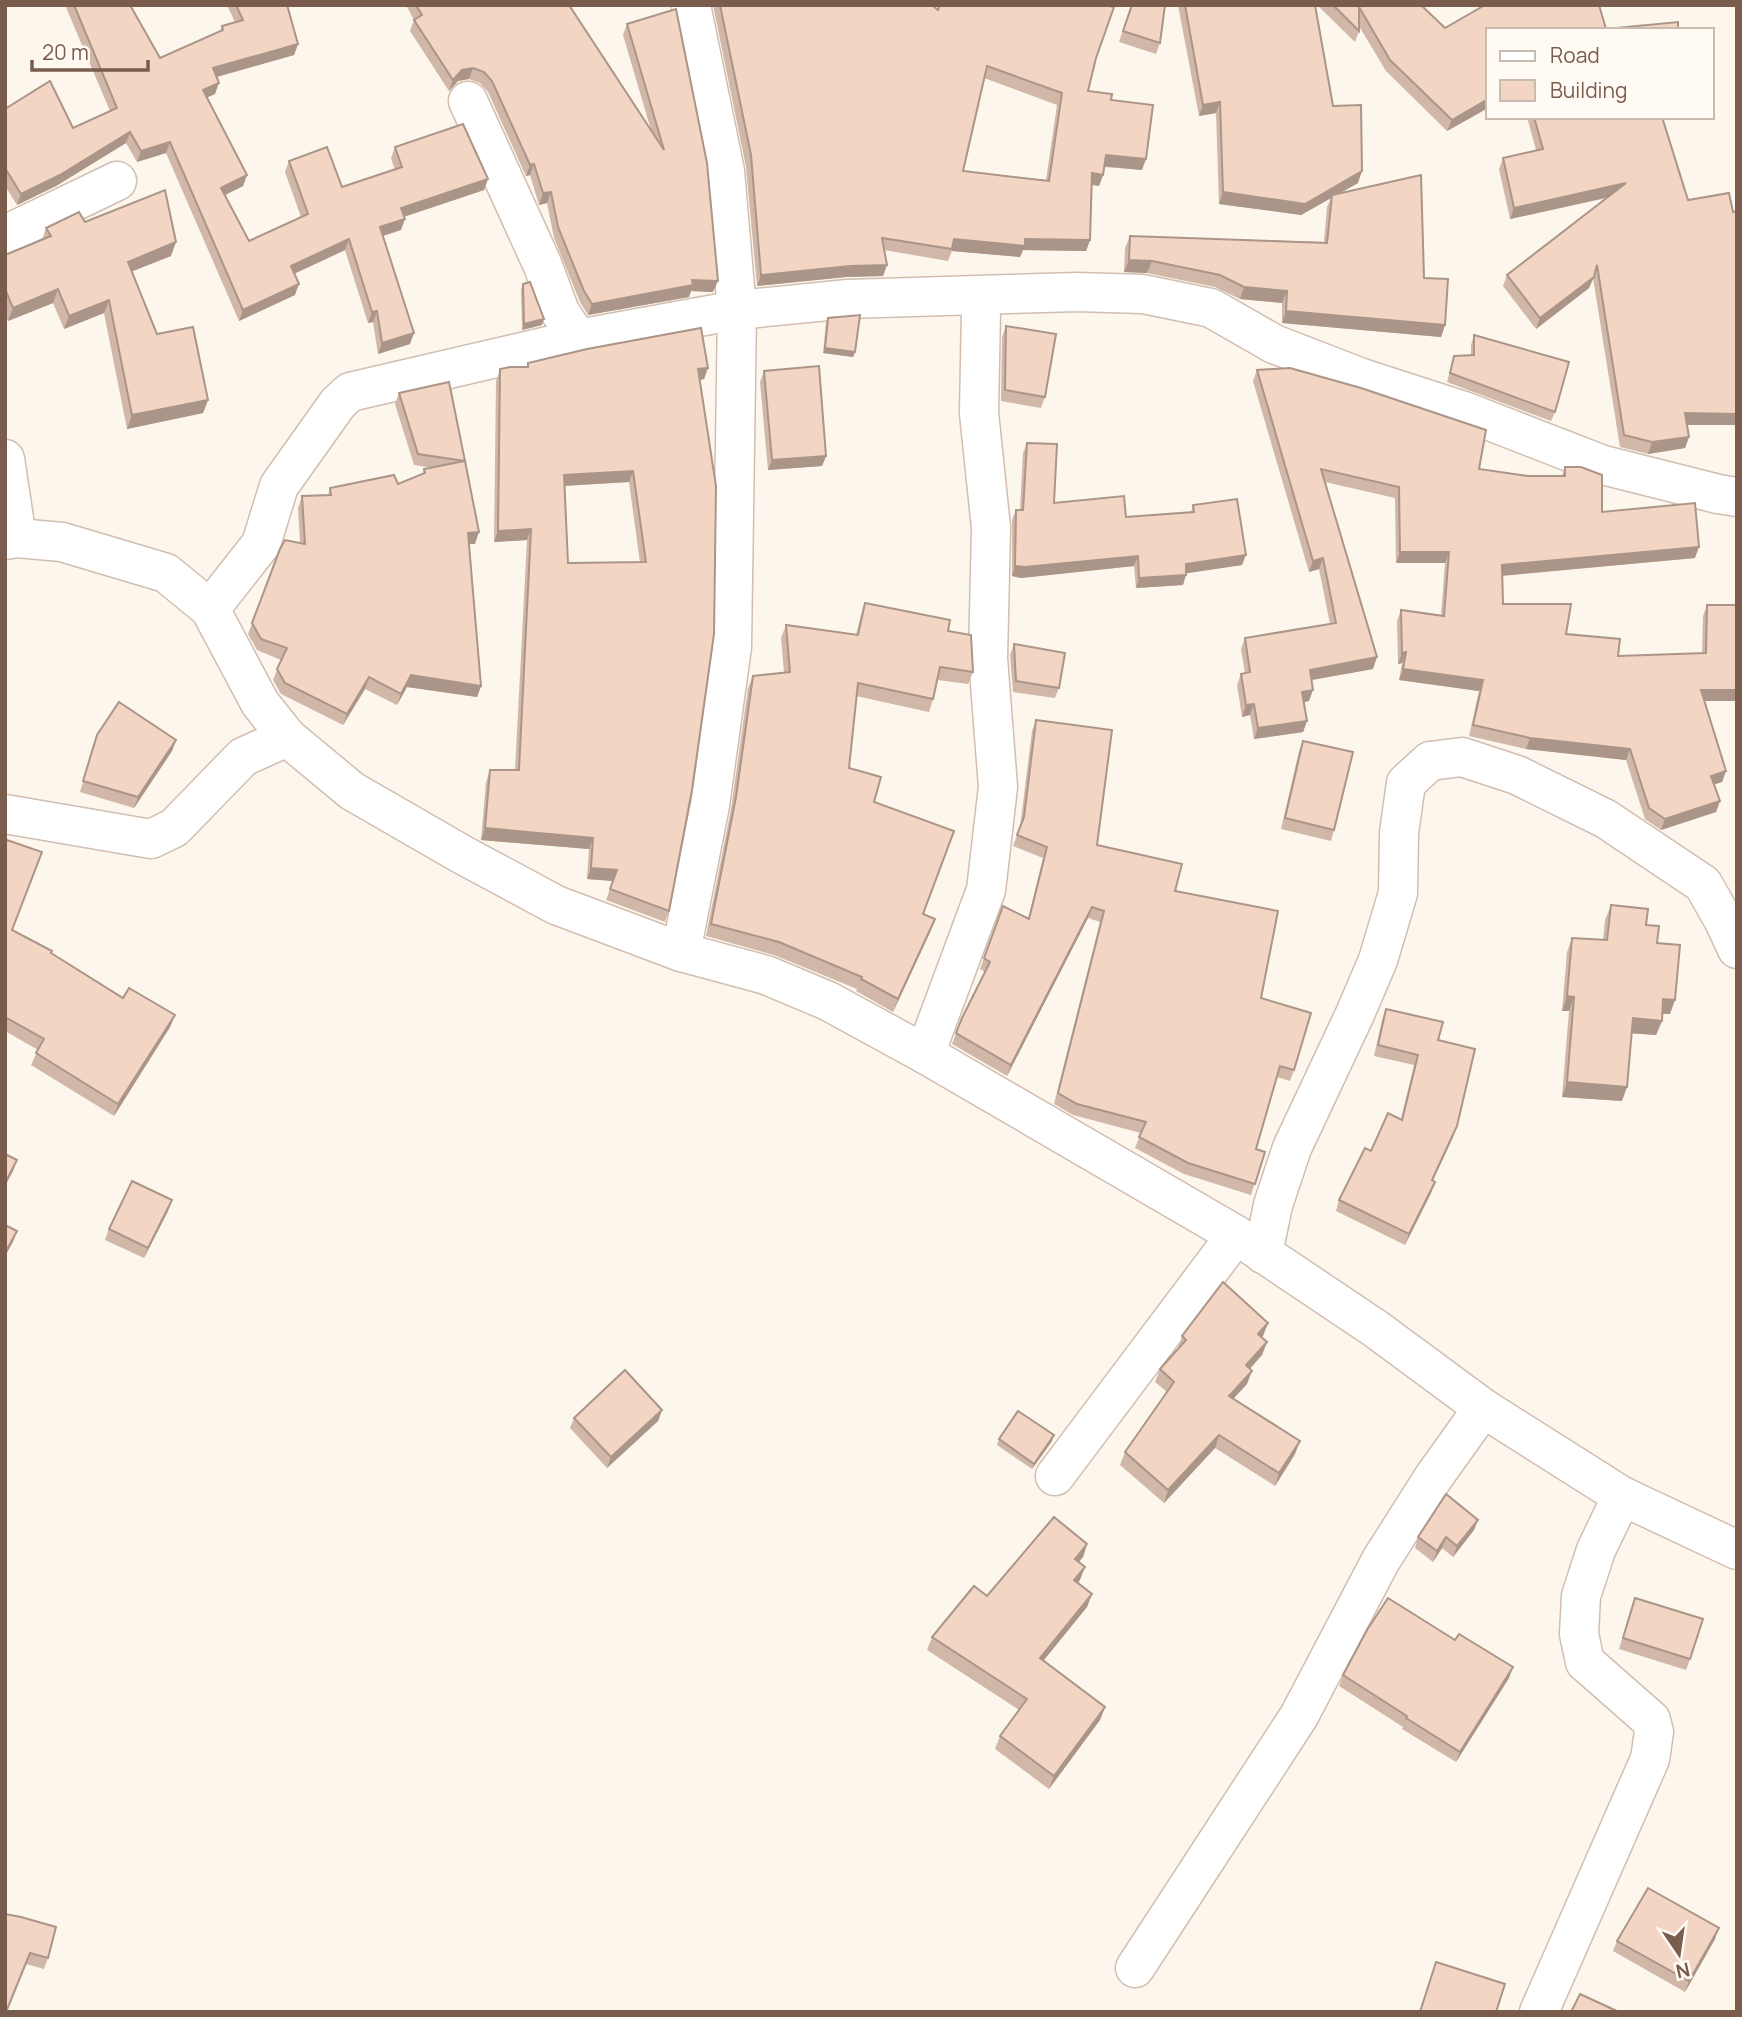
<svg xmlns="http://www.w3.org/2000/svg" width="1742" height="2017" font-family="Manrope,sans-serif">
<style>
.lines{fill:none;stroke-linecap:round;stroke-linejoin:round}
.minor-casing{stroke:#d1beb0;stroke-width:41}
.minor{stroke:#fff;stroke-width:38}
.wall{fill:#d1b7a8;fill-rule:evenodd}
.shaded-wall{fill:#aa9588}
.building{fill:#f3d5c3;stroke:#aa9588;stroke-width:2;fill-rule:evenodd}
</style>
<rect width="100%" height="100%" fill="#fdf6ec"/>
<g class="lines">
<defs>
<g id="minor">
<polyline points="468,101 543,266 560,312 578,339"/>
<polyline points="5,235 117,181"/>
<polyline points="5,459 17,538"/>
<polyline points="5,540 17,538 62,542 166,573 210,609 260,703 287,737 352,791 463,855 556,905 681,952 766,975 828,1001 925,1054 1236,1235 1376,1329 1483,1408 1622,1496 1737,1550"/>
<polyline points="210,609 261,544 279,486 338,403 350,392 578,339 737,310 848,299 1077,292 1143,294 1211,308 1274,344 1362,378 1464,411 1603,465 1718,494 1737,497"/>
<polyline points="5,814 151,839 174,828 243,757 287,737"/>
<polyline points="681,952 710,805 732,647 737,310 725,171 691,5"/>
<polyline points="925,1054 986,890 998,787 988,658 991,528 979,413 981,310"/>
<polyline points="1263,1254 1273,1205 1292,1148 1355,1014 1378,960 1398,893 1399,833 1406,783 1430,761 1462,757 1517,775 1606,819 1703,884 1724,921 1737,949"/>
<polyline points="1055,1476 1236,1235"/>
<polyline points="1135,1968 1299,1716 1381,1560 1433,1478 1483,1408"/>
<polyline points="1539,2012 1650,1759 1654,1732 1651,1720 1585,1662 1579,1634 1581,1596 1596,1550 1622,1496"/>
</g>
</defs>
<!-- minor casing -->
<use href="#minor" class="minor-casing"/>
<!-- minor -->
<use href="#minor" class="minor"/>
</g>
<!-- wall -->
<g class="wall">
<polygon points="65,5 130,5 160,58 220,32 222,26 235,22 227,5 288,5 298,44 294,55 217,77 215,94 207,97 247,175 243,186 225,195 249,241 301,217 285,172 289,161 342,187 395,170 391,158 395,147 488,179 484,190 404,217 401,230 383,236 410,344 378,354 373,322 368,323 345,250 294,274 295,295 239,321 166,153 137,162 126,143 56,186 17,205 5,186 5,109 73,128 110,111"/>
<polygon points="406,5 569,5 651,130 623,35 627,24 713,292 691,291 689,297 588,315 580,302 554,238 547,203 539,205 530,175 526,176 488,92 480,83 469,79 458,81 449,91 410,31 414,20"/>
<path d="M713,5H932L938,10L1095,58L1088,91L1111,100L1142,170L1104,167L1103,175L1099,186L1092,185L1090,240L1086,251L1023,250L1020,257L952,251L948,261L884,250L887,265L883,276L846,277L757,286L746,167ZM984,78L1057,105L1046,180L963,171Z"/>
<polygon points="1131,5 1160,43 1156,54 1119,42"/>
<polygon points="1178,5 1315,5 1333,106 1358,183 1338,194 1424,278 1445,325 1441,337 1282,323 1282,303 1240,299 1215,287 1147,273 1124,272 1125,248 1130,236 1324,242 1327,207 1331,198 1301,215 1219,204 1216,113 1199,116"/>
<polygon points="1317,5 1421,5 1445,28 1678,30 1488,30 1488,108 1447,131 1386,71 1359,26 1359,31 1355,42"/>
<polygon points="1527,117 1662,117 1688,200 1733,212 1737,211 1737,425 1687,425 1689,437 1685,448 1648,454 1620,447 1593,278 1589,288 1536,329 1503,286 1507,275 1607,198 1510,219 1499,169 1503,158 1536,150"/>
<polygon points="85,222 171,256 132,271 157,334 208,400 203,413 127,429 104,313 64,329 53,303 8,321 5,314 5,255 42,240 46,228"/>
<polygon points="523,284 542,325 522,330 521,289"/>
<polygon points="828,318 855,352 853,357 823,353 826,323"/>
<polygon points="1006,326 1045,397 1041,408 1001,401 1002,337"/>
<polygon points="1474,335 1555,412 1551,421 1447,382 1454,356 1471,355 1471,345"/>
<path d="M528,363L708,368L704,379L700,380L669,911L665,922L606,900L613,881L587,879L589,849L481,840L486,782L490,770H515L527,540L494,542L496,381L500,369L526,367ZM629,482L640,563H568L565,486Z"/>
<polygon points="1257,370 1479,469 1528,476 1562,476 1565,467 1602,512 1695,558 1502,576 1503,604 1618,656 1702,653 1703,616 1707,605 1737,605 1737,697 1735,701 1705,701 1726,771 1722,782 1714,784 1720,801 1716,812 1661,830 1645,819 1626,760 1526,749 1469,736 1479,691 1399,680 1402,663 1398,664 1397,621 1401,610 1441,616 1445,563 1396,563 1395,498 1325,482 1373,669 1311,680 1309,701 1304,702 1307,721 1303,732 1254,739 1250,715 1242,717 1237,685 1241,674 1245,673 1241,649 1245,638 1330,624 1319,569 1309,572 1253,381"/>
<polygon points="764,371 826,456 822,466 768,470 760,382"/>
<polygon points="449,382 475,544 469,544 481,686 477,697 407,687 397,705 365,689 343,725 281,694 273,680 281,660 257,650 248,634 280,549 300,543 298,508 302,496 328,495 330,488 398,484 422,475 424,469 433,468 414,465 395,404 399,393"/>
<polygon points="1027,443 1054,503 1126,517 1191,512 1193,505 1242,565 1186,573 1183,585 1136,588 1134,566 1021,578 1012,576 1012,520 1016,510 1020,510 1023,453"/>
<polygon points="865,603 948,631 973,672 968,684 938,680 933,699 929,712 856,696 849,768 874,802 923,914 935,919 930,932 893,1012 856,991 857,989 774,955 706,936 731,809 748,688 753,676 784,672 781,638 786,625 856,635 861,615"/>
<polygon points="1014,644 1059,688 1055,698 1013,692 1010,655"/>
<polygon points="1036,720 1097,845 1175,891 1261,998 1294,1070 1290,1081 1277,1077 1256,1149 1265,1152 1251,1195 1184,1174 1135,1148 1141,1133 1073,1115 1054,1104 1100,922 1088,918 1007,1076 952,1044 962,1018 985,972 980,969 1003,906 1028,919 1043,858 1013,846 1020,827 1032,731"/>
<polygon points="97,735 176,740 172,751 134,808 80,792"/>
<polygon points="1303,741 1334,830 1331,841 1281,829 1299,751"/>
<polygon points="5,845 12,930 123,998 175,1015 170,1027 114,1116 31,1065 38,1050 5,1031"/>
<polygon points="1611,905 1646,925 1657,943 1670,1014 1662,1014 1662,1021 1656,1035 1631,1033 1622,1101 1562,1097 1569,1011 1562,1011 1567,952 1572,938 1603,940 1605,920"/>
<polygon points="1386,1009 1438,1040 1453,1137 1432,1181 1435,1182 1431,1193 1405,1245 1336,1211 1339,1200 1371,1151 1401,1119 1414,1065 1374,1056 1382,1020"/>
<polygon points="168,1211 144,1258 105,1240 109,1229"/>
<polygon points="1268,1323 1262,1337 1267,1342 1262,1355 1250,1369 1247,1384 1233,1399 1295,1454 1275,1486 1215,1448 1164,1503 1120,1465 1125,1452 1167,1392 1155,1382 1160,1369 1178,1349 1182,1336"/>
<polygon points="662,1410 658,1421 607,1468 570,1428 574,1418"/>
<polygon points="999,1439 1052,1441 1032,1469 997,1445"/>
<polygon points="1474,1530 1453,1557 1442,1548 1433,1562 1415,1548 1418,1537"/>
<polygon points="1087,1544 1083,1557 1079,1562 1085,1567 1078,1582 1092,1594 1087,1607 1043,1661 1105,1707 1100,1720 1049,1789 995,1749 1000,1736 1019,1710 927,1650 932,1637 987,1596"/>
<polygon points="1631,1609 1690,1659 1686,1670 1619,1649"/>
<polygon points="1455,1640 1509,1678 1456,1762 1402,1729 1403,1727 1339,1686 1343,1675"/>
<polygon points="5,1914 48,1958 44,1969 26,1964"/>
<polygon points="1715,1939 1685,1992 1613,1951 1617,1941"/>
</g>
<!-- shaded-wall -->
<g class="shaded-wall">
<polygon points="298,44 294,55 209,79 213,68"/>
<polygon points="473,68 469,79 458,81 449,91 453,80 462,70"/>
<polygon points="219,83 215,94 199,101 203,90"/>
<polygon points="1488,99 1488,108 1447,131 1452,120"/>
<polygon points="1220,102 1216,113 1199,116 1203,105"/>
<polygon points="130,132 126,143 56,186 17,205 21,194"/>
<polygon points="170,142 166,153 137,162 141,151"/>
<polygon points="1106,155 1146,159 1142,170 1102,166"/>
<polygon points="534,164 530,175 526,176 530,165"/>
<polygon points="1362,171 1358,183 1301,215 1219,204 1223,192"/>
<polygon points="1092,173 1103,175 1099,186 1088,184"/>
<polygon points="247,175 243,186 217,199 221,188"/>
<polygon points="488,179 484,190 397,219 401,208"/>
<polygon points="1626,183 1622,194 1510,219 1514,208"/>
<polygon points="551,192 547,203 539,205 543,193"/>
<polygon points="405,219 401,230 376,238 380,227"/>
<polygon points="349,239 345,250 287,277 291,266"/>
<polygon points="954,239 1025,239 1090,240 1086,251 1023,250 1020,257 952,251"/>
<polygon points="176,242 171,256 123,275 128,262"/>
<polygon points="1129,260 1152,261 1147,273 1124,272"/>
<polygon points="887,265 883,276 846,277 757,286 761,275 850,266"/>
<polygon points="1594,277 1589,288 1536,329 1540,318"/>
<polygon points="692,280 718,281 713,292 691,291 689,297 588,315 592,304"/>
<polygon points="299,284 295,295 239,321 243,310"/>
<polygon points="1244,287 1287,291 1282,303 1240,299"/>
<polygon points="58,289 53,303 8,321 13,308"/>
<polygon points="109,300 104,313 64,329 69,316"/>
<polygon points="377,311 373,322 368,323 372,312"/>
<polygon points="1286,311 1445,325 1441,337 1282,323"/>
<polygon points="544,319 542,325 522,330 524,324"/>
<polygon points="414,333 410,344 378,354 382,343"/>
<polygon points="825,348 855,352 853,357 823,353"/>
<polygon points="708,368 704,379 694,381 698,369"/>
<polygon points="208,400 203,413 127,429 132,415"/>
<polygon points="1685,413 1737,414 1737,425 1681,425"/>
<polygon points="1689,437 1685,448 1648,454 1652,442"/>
<polygon points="826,456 822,466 768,470 772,460"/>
<polygon points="633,471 629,482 560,486 564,475"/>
<polygon points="531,529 527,540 494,542 498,531"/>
<polygon points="479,532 475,544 464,544 468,533"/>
<polygon points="1699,547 1695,558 1498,576 1502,565"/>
<polygon points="1400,552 1449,552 1445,563 1396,563"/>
<polygon points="1246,555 1242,565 1182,574 1186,564"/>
<polygon points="1138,556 1134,566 1021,578 1012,576 1015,566"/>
<polygon points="1323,558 1319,569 1309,572 1313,561"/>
<polygon points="1186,575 1183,585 1136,588 1139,578"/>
<polygon points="1406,652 1402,663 1398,664 1402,653"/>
<polygon points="1377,657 1373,669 1306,681 1310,670"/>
<polygon points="1403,669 1483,680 1479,691 1399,680"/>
<polygon points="411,675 481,686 477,697 407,687 397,705 401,694"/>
<polygon points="369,677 365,689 343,725 347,714"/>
<polygon points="1313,690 1309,701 1298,703 1302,692"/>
<polygon points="1701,690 1737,690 1737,697 1735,701 1697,701"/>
<polygon points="1254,704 1250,715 1242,717 1246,705"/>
<polygon points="1307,721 1303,732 1254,739 1258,728"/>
<polygon points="1530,738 1630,749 1626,760 1526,749"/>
<polygon points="176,740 172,751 134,808 138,797"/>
<polygon points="1726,771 1722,782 1707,787 1711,776"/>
<polygon points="1720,801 1716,812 1661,830 1665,819"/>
<polygon points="485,828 593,838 589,849 481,840"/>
<polygon points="591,868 617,870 613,881 587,879"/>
<polygon points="1092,907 1088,918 1007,1076 1011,1065"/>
<polygon points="935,919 930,932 893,1012 898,999"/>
<polygon points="1567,996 1574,997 1569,1011 1562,1011"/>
<polygon points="1663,999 1675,1000 1670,1014 1658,1014"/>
<polygon points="175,1015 170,1027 114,1116 118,1104"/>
<polygon points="1633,1018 1662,1021 1656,1035 1627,1033"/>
<polygon points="1567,1082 1627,1087 1622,1101 1562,1097"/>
<polygon points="1457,1126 1453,1137 1428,1191 1432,1180"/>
<polygon points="17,1160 13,1171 5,1186 5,1183"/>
<polygon points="1435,1182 1431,1193 1405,1245 1409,1234"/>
<polygon points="172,1200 168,1211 144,1258 148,1248"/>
<polygon points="17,1231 13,1242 5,1256 5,1253"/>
<polygon points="1268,1323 1263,1336 1253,1347 1258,1334"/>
<polygon points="1267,1342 1262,1355 1241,1378 1246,1365"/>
<polygon points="1252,1371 1247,1384 1224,1409 1229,1396"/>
<polygon points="662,1410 658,1421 607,1468 611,1457"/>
<polygon points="1054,1435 1052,1441 1032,1469 1034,1464"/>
<polygon points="1219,1435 1215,1448 1164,1503 1168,1490"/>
<polygon points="1300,1441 1295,1454 1275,1486 1279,1473"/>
<polygon points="1478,1520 1474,1530 1453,1557 1457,1546"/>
<polygon points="1446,1537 1442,1548 1433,1562 1437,1551"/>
<polygon points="1087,1544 1083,1557 1070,1572 1075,1559"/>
<polygon points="1085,1567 1080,1580 1070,1593 1074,1580"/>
<polygon points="1092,1594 1087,1607 1035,1671 1040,1658"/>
<polygon points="1513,1667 1509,1678 1456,1762 1460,1752"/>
<polygon points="1105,1707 1100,1720 1049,1789 1054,1776"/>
<polygon points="1719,1928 1715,1939 1685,1992 1689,1981"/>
</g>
<!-- building -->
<g class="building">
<polygon points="74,5 130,5 160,58 223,30 222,26 243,20 236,5 287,5 298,44 213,68 219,83 203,90 247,175 221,188 249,241 308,214 289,161 327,147 342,187 402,167 395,147 463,124 488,179 401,208 405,219 380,227 414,333 382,343 377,311 372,312 349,239 291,266 299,284 243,310 170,142 141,151 130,132 60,175 21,194 5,168 5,147 6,146 5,144 5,109 50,81 73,128 117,108"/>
<polygon points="416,5 569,5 664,150 627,24 676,9 707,163 718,281 692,280 693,285 592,304 584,291 558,227 551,192 543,193 534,164 530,165 492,81 484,72 473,68 462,70 453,80 414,20 422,15"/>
<path d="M720,5H932L938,10L940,5H1105L1114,7L1096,58L1088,91L1112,94L1111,100L1153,105L1146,159L1106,155L1103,175L1092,173L1090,240L1025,239V246L954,239L952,249L882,238L887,265L850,266L761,275L751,155ZM987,66L1062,93L1049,181L963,171Z"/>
<polygon points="1132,5 1165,5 1160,43 1123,31"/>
<polygon points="1185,5 1315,5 1333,106 1361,105 1362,171 1305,204 1223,192 1220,102 1203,105"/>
<polygon points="1333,5 1421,5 1445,28 1485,5 1599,5 1606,29 1678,22 1678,30 1488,30 1488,99 1452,120 1390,60 1359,7 1359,31"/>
<polygon points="1534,117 1662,117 1688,200 1729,193 1733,212 1737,211 1737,414 1685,413 1689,437 1652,442 1624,435 1597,265 1594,277 1540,318 1507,275 1626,183 1514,208 1503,158 1543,149"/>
<polygon points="1421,175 1424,278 1448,279 1445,325 1286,311 1287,291 1244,287 1220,275 1152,261 1129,260 1130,236 1327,243 1332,195"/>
<polygon points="165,190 176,242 128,262 157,334 193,327 208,400 132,415 109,300 69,316 58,289 13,308 5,289 5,255 51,236 46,228 79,212 85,222"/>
<polygon points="530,282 544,319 524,324 523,284"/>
<polygon points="860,315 855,352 825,348 828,318"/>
<polygon points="1006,326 1056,334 1045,397 1005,390"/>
<path d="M701,328L708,368L698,369L716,486L714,634L692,790L669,911L610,889L617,870L591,868L593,838L485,828L490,770H519L531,529L498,531L500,369L510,367H528V363L587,349ZM633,471L646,562L568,563L564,475Z"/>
<polygon points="1474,335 1569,362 1555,412 1450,373 1454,356 1474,355"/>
<polygon points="819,366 826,456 772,460 764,371"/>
<polygon points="1290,368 1361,388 1486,430 1479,469 1528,476 1565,476 1565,467 1581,467 1602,475 1602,512 1695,503 1699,547 1502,565 1503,604 1571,604 1566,634 1620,639 1618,656 1706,653 1707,605 1737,605 1737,690 1701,690 1726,771 1711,776 1720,801 1665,819 1649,808 1630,749 1530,738 1473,725 1483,680 1403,669 1406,652 1402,653 1401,610 1444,616 1449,552 1400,552 1399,487 1321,469 1377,657 1310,670 1313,690 1302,692 1307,721 1258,728 1254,704 1246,705 1241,674 1250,672 1245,638 1336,623 1323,558 1313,561 1257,370"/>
<polygon points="449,382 465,461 418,454 399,393"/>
<polygon points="1027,443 1057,444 1054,503 1124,496 1126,517 1194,512 1193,505 1237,499 1246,555 1186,564 1186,575 1139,578 1138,556 1025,567 1015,566 1016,510 1023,510"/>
<polygon points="465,461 479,532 468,533 481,686 411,675 401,694 369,677 347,714 285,683 277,669 287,648 261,639 252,623 280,549 285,540 305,544 302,496 331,495 330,488 394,475 398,484 425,473 424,469"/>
<polygon points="865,603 950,620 948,631 971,635 973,672 940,667 933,699 858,683 849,768 881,777 874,802 954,831 923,914 935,919 898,999 861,979 862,977 779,942 711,924 736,797 753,676 790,672 786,625 858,635"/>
<polygon points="1014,644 1065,653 1059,688 1016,681"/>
<polygon points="119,702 176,740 138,797 83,781 97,735"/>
<polygon points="1036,720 1112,730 1097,845 1182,864 1175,891 1278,911 1261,998 1311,1013 1294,1070 1280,1066 1256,1149 1265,1152 1255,1184 1188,1163 1139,1137 1146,1122 1077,1104 1058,1093 1104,911 1092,907 1011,1065 956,1033 962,1018 990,962 984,958 1003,906 1029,919 1047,847 1017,835 1024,817"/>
<polygon points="1303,741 1353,752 1334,830 1285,818"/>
<polygon points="7,840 42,852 12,930 52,951 51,953 123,998 129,988 175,1015 118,1104 36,1053 44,1039 5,1017 5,845"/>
<polygon points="1611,905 1648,909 1646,925 1659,926 1657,943 1680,945 1675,1000 1663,999 1662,1021 1633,1018 1627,1087 1567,1082 1574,997 1567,996 1572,938 1607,940"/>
<polygon points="1386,1009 1443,1022 1438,1040 1475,1049 1457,1126 1432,1180 1435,1182 1409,1234 1339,1200 1365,1148 1371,1151 1388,1113 1402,1120 1418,1055 1378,1045"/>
<polygon points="5,1154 17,1160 5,1183"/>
<polygon points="132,1181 172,1200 148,1248 109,1229"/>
<polygon points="5,1225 17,1231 5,1253"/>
<polygon points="1223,1282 1268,1323 1258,1334 1267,1342 1246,1365 1252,1371 1229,1396 1300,1441 1279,1473 1219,1435 1168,1490 1125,1452 1174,1382 1160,1369 1186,1340 1182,1336"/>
<polygon points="625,1370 662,1410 611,1457 574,1418"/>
<polygon points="1018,1411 1054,1435 1034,1464 999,1439"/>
<polygon points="1446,1494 1478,1520 1457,1546 1446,1537 1437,1551 1418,1537"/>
<polygon points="1054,1517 1087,1544 1075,1559 1085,1567 1074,1580 1092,1594 1040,1658 1105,1707 1054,1776 1000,1736 1027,1699 932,1637 974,1586 987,1596"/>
<polygon points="1388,1598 1455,1640 1459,1634 1513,1667 1460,1752 1406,1718 1407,1716 1343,1675 1367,1630"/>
<polygon points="1635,1598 1703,1619 1690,1659 1623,1638"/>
<polygon points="1648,1888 1719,1928 1689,1981 1617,1941"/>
<polygon points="5,1914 21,1917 56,1927 48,1958 30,1953 6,2012"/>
<polygon points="1436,1962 1505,1984 1496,2012 1420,2012"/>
<polygon points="1580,1994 1619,2012 1571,2012"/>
</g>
<!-- border -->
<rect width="1742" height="2017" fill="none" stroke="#7a5c4d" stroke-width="14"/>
<!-- legend -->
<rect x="1486" y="28" width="228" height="91" fill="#fffaf3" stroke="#cabbb1" stroke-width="2"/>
<rect x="1500" y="51" width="35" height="10" fill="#ffffff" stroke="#cabbb1" stroke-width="2"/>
<text x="1550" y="63" font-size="21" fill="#7a5c4d">Road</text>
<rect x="1500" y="80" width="35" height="21" fill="#f3d5c3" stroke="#cabbb1" stroke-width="2"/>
<text x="1550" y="98" font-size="21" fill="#7a5c4d">Building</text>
<!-- north arrow -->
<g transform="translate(1679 1954) rotate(167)" stroke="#fffaf3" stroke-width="5" paint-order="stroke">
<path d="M0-5L12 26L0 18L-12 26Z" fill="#7a5c4d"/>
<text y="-10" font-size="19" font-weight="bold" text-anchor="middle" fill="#7a5c4d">N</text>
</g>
<!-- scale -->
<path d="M32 60v10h116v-10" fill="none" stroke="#7a5c4d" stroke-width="3.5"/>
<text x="42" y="60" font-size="21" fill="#7a5c4d" stroke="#fffaf3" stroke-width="5" paint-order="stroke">20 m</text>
</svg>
